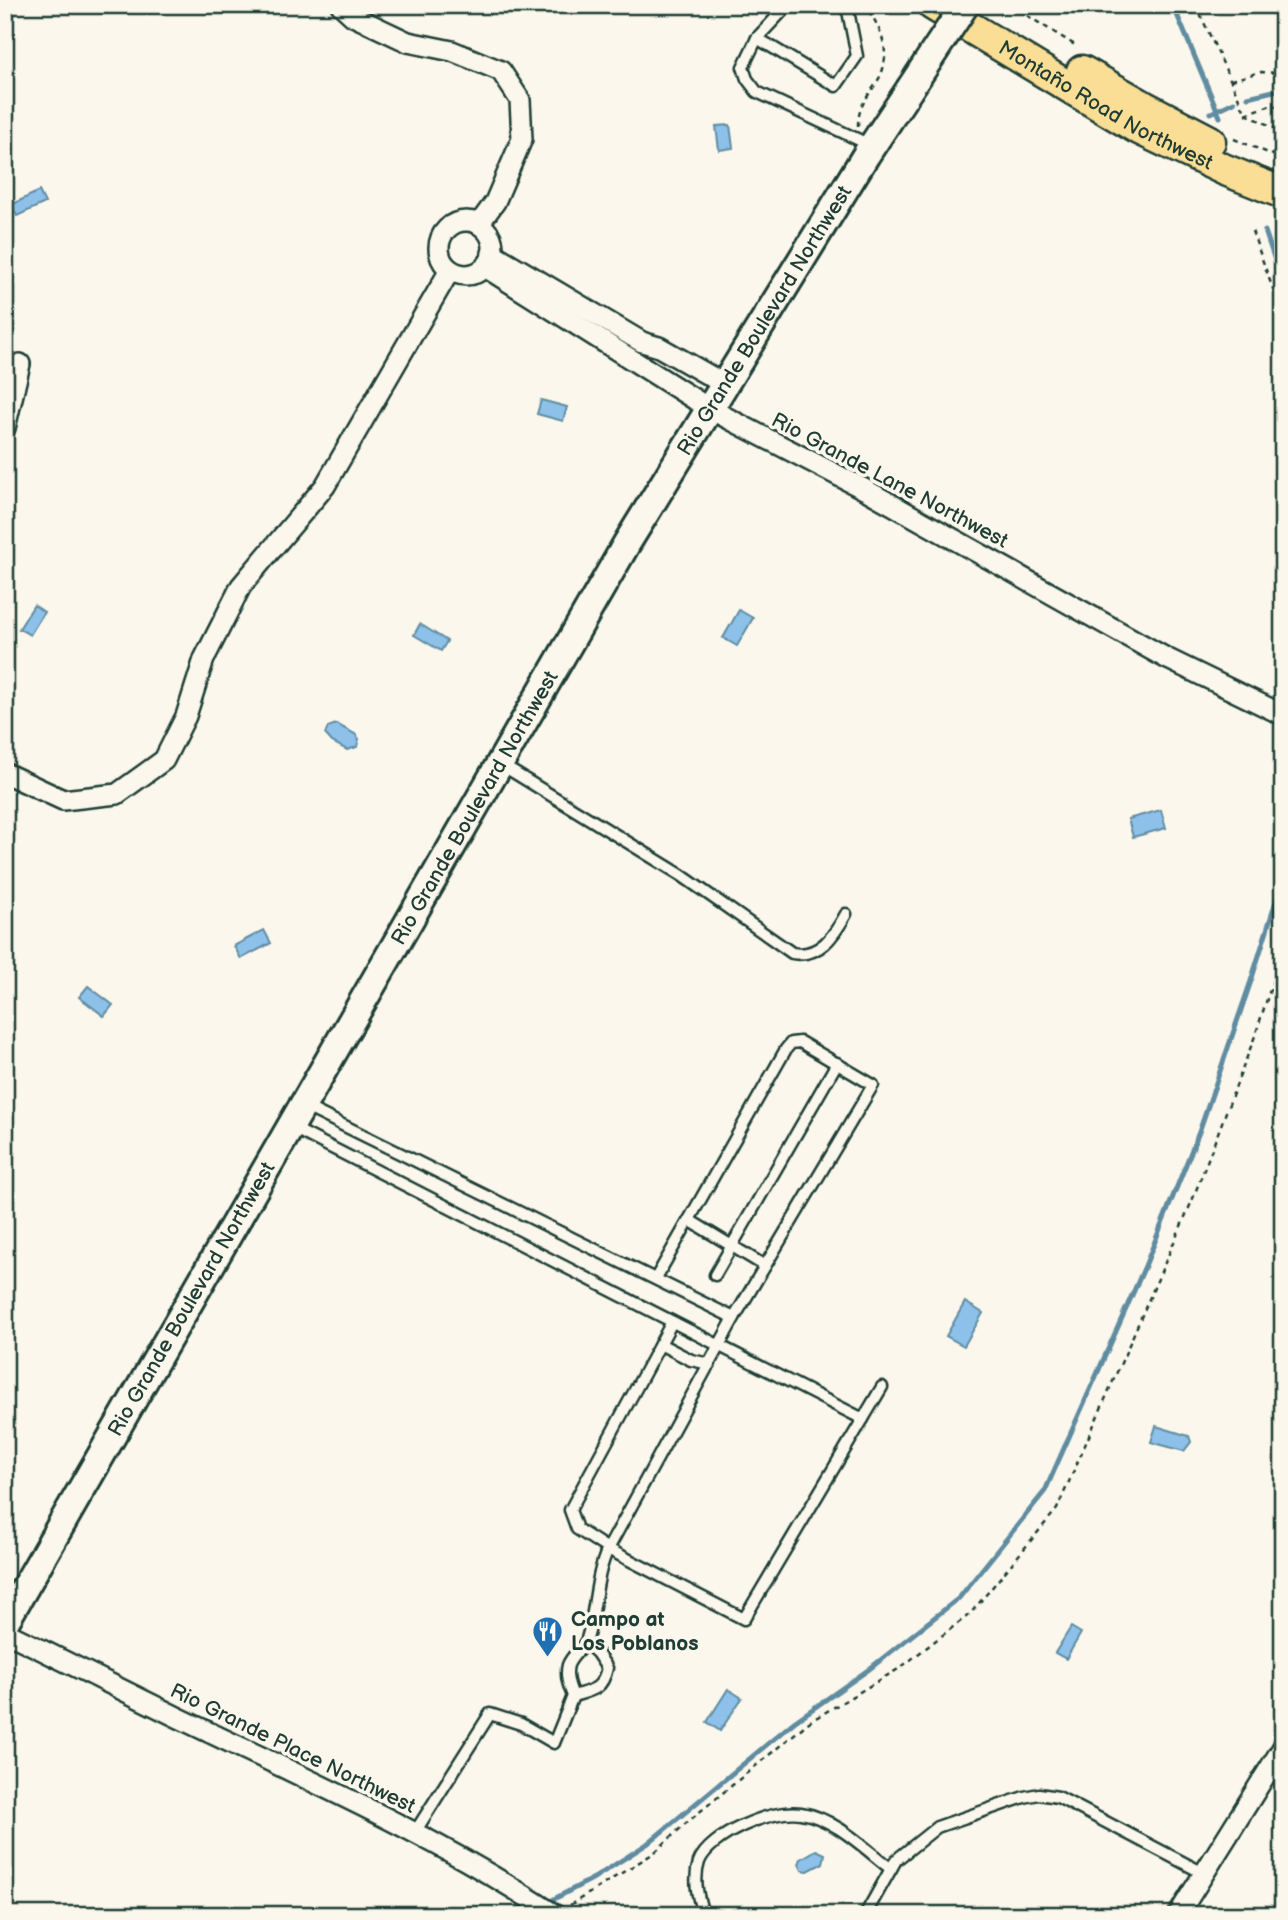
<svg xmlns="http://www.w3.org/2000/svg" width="1288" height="1920" font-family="'Balsamiq Sans',sans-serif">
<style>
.water{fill:#8dc1ea;stroke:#618ca1;stroke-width:2}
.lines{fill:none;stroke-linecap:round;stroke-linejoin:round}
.stream{stroke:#618ca1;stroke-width:5}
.lane-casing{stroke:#1f3d34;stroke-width:15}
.street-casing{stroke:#1f3d34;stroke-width:24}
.secondary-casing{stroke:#1f3d34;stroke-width:32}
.primary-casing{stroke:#1f3d34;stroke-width:35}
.path{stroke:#1f3d34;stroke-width:2.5;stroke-dasharray:5 5;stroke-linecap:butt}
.lane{stroke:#fbf7ec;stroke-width:10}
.street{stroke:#fbf7ec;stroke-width:19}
.secondary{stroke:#fbf7ec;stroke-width:26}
.primary{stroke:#fbde96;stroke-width:30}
.secondary-bridge-casing{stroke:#1f3d34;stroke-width:32;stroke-linecap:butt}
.secondary-bridge{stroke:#fbf7ec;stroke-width:26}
.labels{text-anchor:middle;stroke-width:7;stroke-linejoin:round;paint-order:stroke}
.street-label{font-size:21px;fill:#1f3d34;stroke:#fbf7ec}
.poi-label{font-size:21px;font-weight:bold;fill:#1f3d34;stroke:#fbf7ec;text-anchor:start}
</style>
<rect width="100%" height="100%" fill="#fbf7ec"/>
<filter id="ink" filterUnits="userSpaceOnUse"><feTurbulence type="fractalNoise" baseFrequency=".0143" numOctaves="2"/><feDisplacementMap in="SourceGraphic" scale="14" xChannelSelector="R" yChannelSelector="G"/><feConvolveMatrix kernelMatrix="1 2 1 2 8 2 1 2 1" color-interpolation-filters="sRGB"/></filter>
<g filter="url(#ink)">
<!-- water -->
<g class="water">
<polygon points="730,125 733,148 719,150 716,126"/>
<polygon points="39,191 45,203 17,216 11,205"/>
<polygon points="541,400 567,407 563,421 537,414"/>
<polygon points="34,605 44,612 30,635 19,629"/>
<polygon points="739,610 753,618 737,646 723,638"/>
<polygon points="420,624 447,641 441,651 414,635"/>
<polygon points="336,724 355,734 359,739 357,747 347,750 332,742 325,734 328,727"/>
<polygon points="1161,810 1166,828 1133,837 1128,819"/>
<polygon points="264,930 271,943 241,959 234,946"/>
<polygon points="88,986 113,1005 104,1016 79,997"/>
<polygon points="965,1302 983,1313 964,1346 946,1336"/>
<polygon points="1156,1426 1189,1436 1191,1442 1184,1451 1151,1442"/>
<polygon points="1071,1627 1081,1633 1066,1659 1055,1653"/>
<polygon points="728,1689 742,1698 720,1731 707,1722"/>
<polygon points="816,1850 825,1854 823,1863 808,1871 802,1870 799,1864 801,1859"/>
</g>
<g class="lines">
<!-- stream -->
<g class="stream">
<polyline points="1173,5 1220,117"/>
<polyline points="1248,97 1278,90 1283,92"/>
<polyline points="1211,113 1234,102"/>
<polyline points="1265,231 1283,284"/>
<polyline points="554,1899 594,1878 647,1844 794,1722 868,1670 959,1598 1045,1491 1145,1266 1199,1132 1251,981 1283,879"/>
<polyline points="529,1915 530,1914"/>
</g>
<defs>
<g id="lane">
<polyline points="788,5 757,38 743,67 747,79 757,92 872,146"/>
<polyline points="757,38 836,86 857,56 848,11 840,5"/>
<path d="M500,764L681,875L792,953C819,958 834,936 846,914"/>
<polyline points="304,1106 734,1318"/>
<polyline points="291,1127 863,1419"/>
<polyline points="689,1220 765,1266"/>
<polyline points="715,1275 837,1063"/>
<polyline points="672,1322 570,1510 577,1529 608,1549 744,1619 882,1387"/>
<polyline points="660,1344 691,1360 710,1364"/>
<path d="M573,1696C593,1690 602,1690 607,1668L597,1653L586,1643"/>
<path d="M415,1832L490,1714L521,1724L554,1743L573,1696C569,1686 565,1676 568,1665C572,1654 583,1649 587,1639C596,1610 595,1576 608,1549L734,1318L873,1085L800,1042L791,1043L786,1049L656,1278"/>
<path d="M703,1915C698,1897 693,1880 699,1862C709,1835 773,1808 801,1813C835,1818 865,1849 891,1869"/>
<polyline points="865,1915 896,1860 937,1827 1024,1797 1039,1794 1058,1797 1205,1874"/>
</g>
<g id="street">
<polyline points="341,5 353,16 408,42 452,51 501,71 520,100 522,139 495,202 479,224"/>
<circle cx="466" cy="248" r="27"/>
<polyline points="492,253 642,342 659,347 726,385"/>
<polyline points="485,267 710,409 866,490 1166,658 1283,715"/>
<polyline points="5,428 20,364"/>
<polyline points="5,773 63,800 117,794 164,760 186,716 204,659 241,586 325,486 450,270"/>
<path d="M5,1632C63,1660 120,1689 177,1717C306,1779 436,1836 555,1915"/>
<polyline points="1178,1915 1283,1747"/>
</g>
<g id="secondary">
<path id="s1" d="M5,1622L627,543L866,155L909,90"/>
</g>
<g id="primary">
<path id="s2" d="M933,5L1137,128L1223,169L1283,193"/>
<polyline points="1082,71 1145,107 1210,141"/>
</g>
</defs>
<!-- lane casing -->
<use href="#lane" class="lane-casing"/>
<!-- street casing -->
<use href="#street" class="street-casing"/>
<!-- secondary casing -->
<use href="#secondary" class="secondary-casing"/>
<!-- primary casing -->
<use href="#primary" class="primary-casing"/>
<!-- path -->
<g class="path">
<polyline points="1010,5 1078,47"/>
<polyline points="1196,5 1246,114 1283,132"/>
<polyline points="1231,80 1261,72 1283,73"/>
<polyline points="1246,114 1268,106 1283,106"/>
<path d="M858,126C858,106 867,98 877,82C894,55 881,28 865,5"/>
<polyline points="1234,139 1283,159"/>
<polyline points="1252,231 1283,317"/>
<polyline points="570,1905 654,1853 685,1824 809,1722 900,1668 970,1614 1057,1509 1192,1201 1255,1036 1283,950"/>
</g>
<!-- lane -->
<use href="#lane" class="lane"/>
<!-- street -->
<use href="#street" class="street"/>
<!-- secondary -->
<use href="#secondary" class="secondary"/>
<!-- primary -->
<use href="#primary" class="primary"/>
<defs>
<polyline id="secondary-bridge" points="909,90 965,5"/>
</defs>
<!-- secondary-bridge casing -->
<use href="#secondary-bridge" class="secondary-bridge-casing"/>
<!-- secondary-bridge -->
<use href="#secondary-bridge" class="secondary-bridge"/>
</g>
</g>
<!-- icons -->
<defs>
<symbol id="restaurant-pin" viewBox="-11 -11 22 30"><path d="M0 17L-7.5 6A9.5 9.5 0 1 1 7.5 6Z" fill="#1f6fb2" stroke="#fbf7ec"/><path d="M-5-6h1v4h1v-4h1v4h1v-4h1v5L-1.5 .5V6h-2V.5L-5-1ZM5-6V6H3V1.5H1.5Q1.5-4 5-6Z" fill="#fff"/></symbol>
</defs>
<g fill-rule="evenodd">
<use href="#restaurant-pin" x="530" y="1614" width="35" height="47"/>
</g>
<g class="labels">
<!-- street labels -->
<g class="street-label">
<text dy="7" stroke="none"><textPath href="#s2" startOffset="200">Montaño Road Northwest</textPath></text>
<text dy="7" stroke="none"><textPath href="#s1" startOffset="1507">Rio Grande Boulevard Northwest</textPath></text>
<text transform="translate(890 480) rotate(28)" y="7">Rio Grande Lane Northwest</text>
<text dy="7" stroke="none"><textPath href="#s1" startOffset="940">Rio Grande Boulevard Northwest</textPath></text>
<text dy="7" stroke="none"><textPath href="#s1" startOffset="373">Rio Grande Boulevard Northwest</textPath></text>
<text transform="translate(293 1748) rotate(26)" y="7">Rio Grande Place Northwest</text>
</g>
<!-- poi labels -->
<g class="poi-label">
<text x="571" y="1626">Campo at<tspan x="571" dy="24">Los Poblanos</tspan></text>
</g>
</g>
<!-- margin -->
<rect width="1288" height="1920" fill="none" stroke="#fbf7ec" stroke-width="28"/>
<rect x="14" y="14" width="1260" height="1892" fill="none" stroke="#1f3d34" stroke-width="2.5" filter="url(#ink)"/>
</svg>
